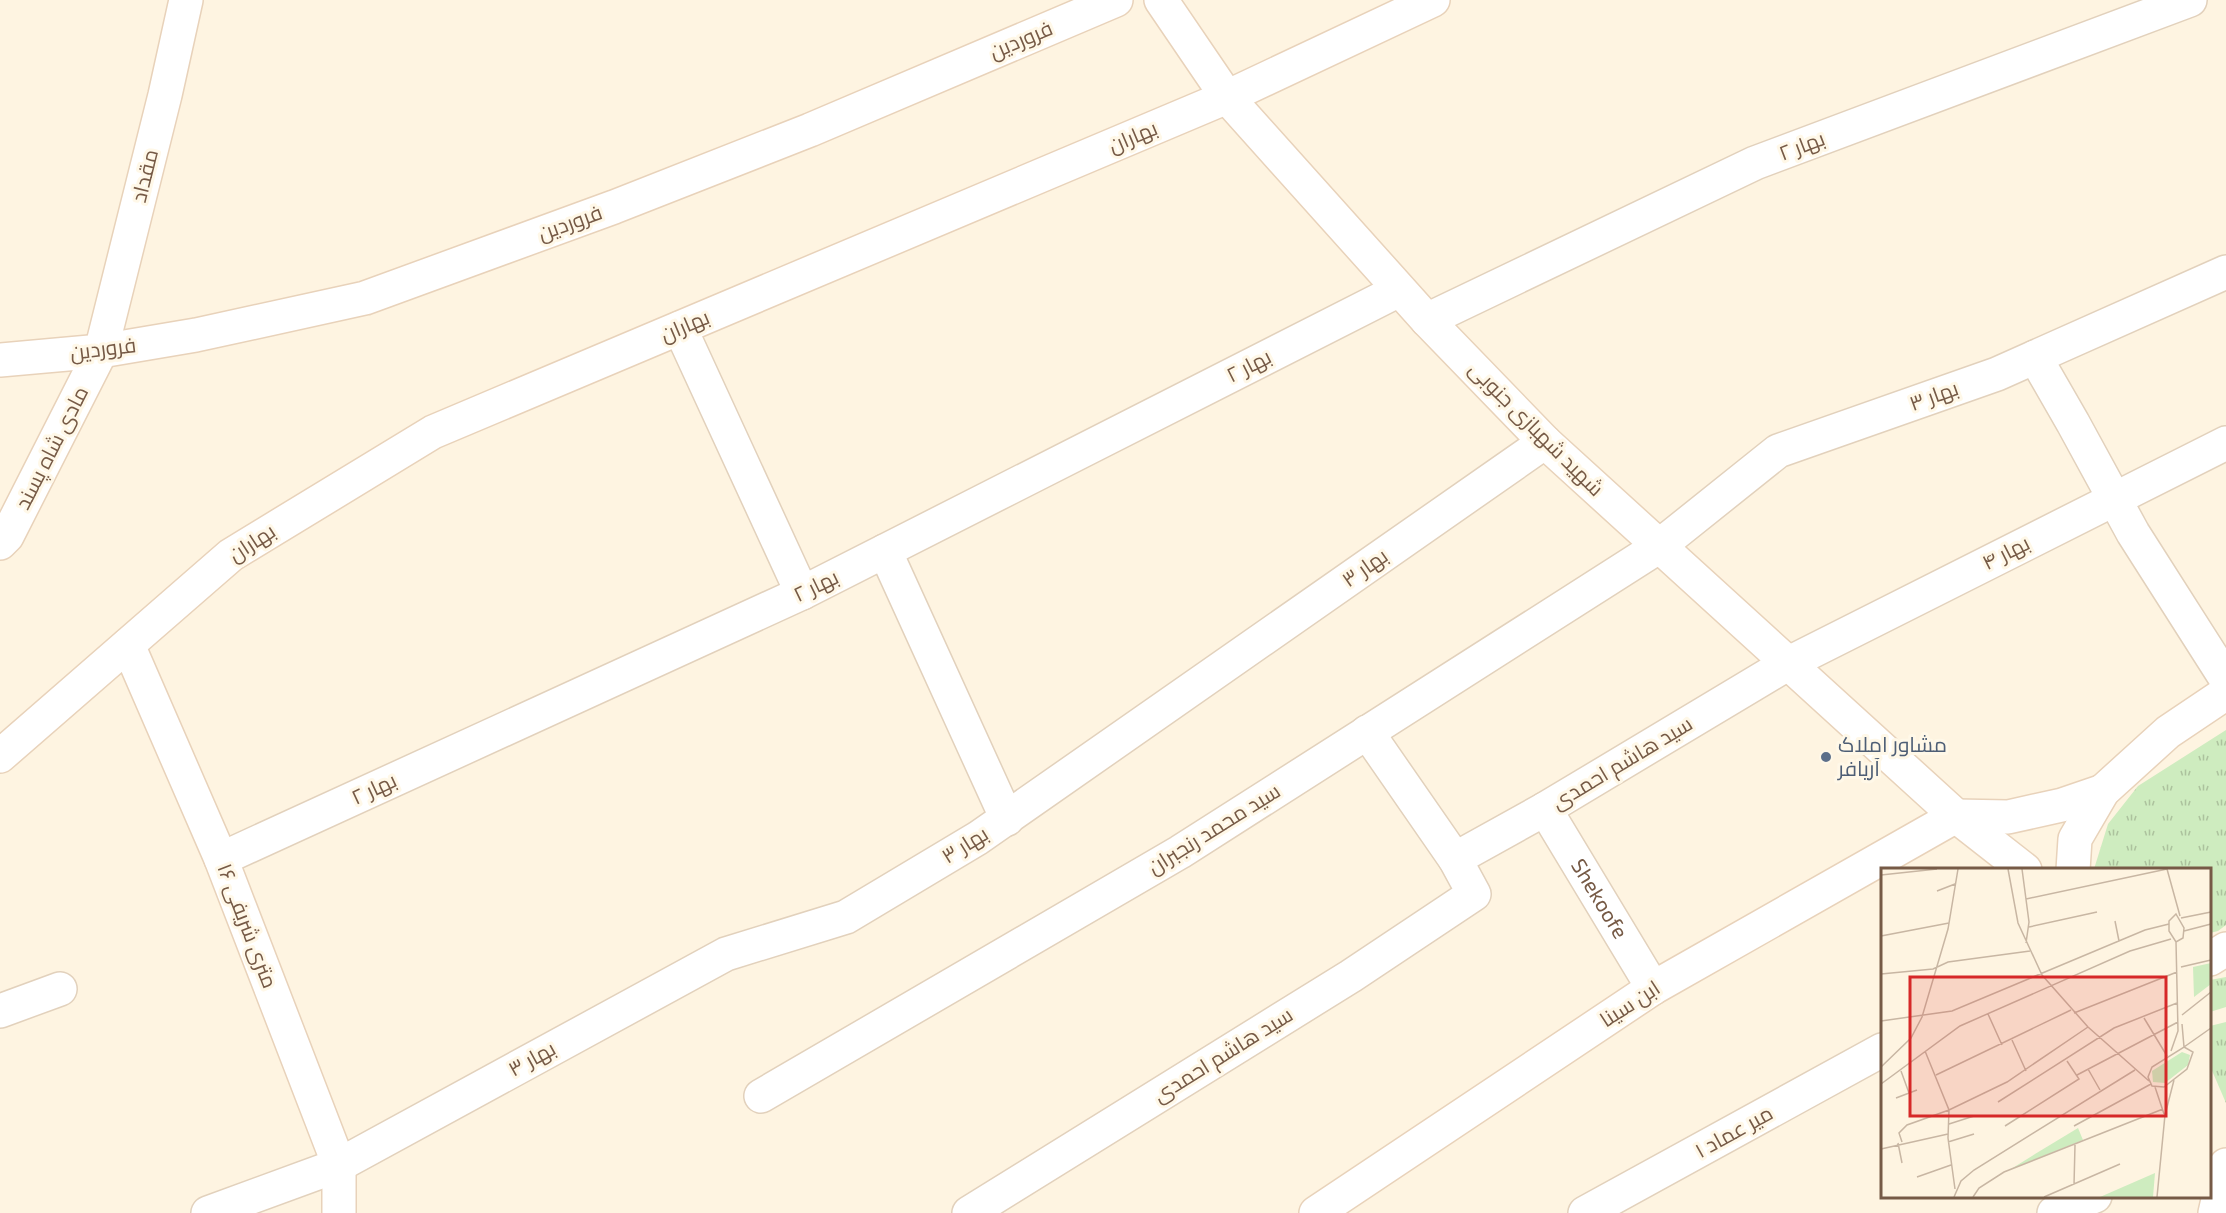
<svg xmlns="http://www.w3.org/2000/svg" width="2226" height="1213" font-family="'Exo 2',Cairo,sans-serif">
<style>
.grass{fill:url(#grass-tufts)}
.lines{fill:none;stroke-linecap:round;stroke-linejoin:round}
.street-casing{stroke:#e2d1bc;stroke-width:36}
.secondary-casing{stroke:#e8d2ba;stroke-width:36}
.street{stroke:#fff;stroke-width:33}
.secondary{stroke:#fff;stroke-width:33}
.service-dot{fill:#5c6f8a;stroke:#fff8e8;stroke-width:2}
.labels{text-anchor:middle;stroke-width:6;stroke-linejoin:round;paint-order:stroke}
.street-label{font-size:21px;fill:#765a46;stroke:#fff8e8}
.service-label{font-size:21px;fill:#4e5e75;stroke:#fff8e8;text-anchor:start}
.inset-road{fill:none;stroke:#c8b6a3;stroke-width:1.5}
.view{fill:#d62828;fill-opacity:0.15;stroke:#d62828;stroke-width:3}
.inset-edge{fill:none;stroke:#765a46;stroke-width:3}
</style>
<defs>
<pattern id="grass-tufts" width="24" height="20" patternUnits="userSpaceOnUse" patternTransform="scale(1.5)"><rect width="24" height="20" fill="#ceecbf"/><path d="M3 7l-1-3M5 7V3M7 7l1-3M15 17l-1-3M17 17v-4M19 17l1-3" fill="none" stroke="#acc29d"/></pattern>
</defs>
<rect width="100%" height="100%" fill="#fef4e1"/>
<!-- grass -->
<g class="grass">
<polygon points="2226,730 2226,925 2218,931 2210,933 2210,870 2094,869 2108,824 2138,786"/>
<polygon points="2226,977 2226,1007 2210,1012 2210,980"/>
<polygon points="2226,1022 2226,1103 2210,1066 2210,1026"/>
</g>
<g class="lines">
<defs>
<g id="street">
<polyline points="1427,320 1755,163 2190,0"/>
<polyline points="680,328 802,593"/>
<polyline points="2035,357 2073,423 2133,533 2226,679"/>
<polyline points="885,551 1007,819"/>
<path id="s1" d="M1545,809L1653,988"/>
<polyline points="221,859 802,593 1399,290"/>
<polyline points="1455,859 1545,809 1787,664 2226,443"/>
<polyline points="0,1011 60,989"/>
<polyline points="761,1096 1180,852 1658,547 1778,451 1997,374 2226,272"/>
<polyline points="208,1213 339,1165 726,954 846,917 978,838 1545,442"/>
<polyline points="969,1213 1351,976 1474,894 1455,859 1367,732"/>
<polyline points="1585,1213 1882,1050"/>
<polyline points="2054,1213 2095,1196"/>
</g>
<g id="secondary">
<polyline points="1161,0 1227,97 1427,320 1545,442 1956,816 2025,870"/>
<polyline points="0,360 101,351 196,335 365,298 614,207 810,130 1116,0"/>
<polyline points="0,543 7,536 101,351 165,95 186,0"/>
<polyline points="128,645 221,859 339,1165 339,1213"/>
<polyline points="0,756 231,555 433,432 1227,97 1433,0"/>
<polyline points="1956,816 2008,817 2062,805 2103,791"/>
<polyline points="2073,870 2075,839 2103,791 2168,732 2226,693"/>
<polyline points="2210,959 2226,949"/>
<polyline points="1316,1213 1653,988 1956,816"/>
<polyline points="2215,1213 2226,1165"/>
</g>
</defs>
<!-- street casing -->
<use href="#street" class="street-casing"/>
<!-- secondary casing -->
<use href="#secondary" class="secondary-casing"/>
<!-- street -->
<use href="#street" class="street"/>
<!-- secondary -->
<use href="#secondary" class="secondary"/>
</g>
<!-- markers -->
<circle class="service-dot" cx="1826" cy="757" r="6"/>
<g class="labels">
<!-- street labels -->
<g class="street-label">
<text transform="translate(1021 40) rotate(-23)" y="7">فروردین</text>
<text transform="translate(1133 137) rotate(-23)" y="7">بهاران</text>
<text transform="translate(1802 146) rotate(-21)" y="7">بهار ۲</text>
<text transform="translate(145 176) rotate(-76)" y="7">مقداد</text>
<text transform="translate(570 223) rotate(-20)" y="7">فروردین</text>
<text transform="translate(685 326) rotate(-23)" y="7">بهاران</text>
<text transform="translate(103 349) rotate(-7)" y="7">فروردین</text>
<text transform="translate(1249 366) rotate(-27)" y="7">بهار ۲</text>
<text transform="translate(1934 396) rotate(-20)" y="7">بهار ۳</text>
<text transform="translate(1536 429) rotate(45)" y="7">شهید شهبازی جنوبی</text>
<text transform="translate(52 448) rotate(-63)" y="7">مادی شاه پسند</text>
<text transform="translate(252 543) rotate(-33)" y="7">بهاران</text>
<text transform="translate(2006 553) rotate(-27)" y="7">بهار ۴</text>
<text transform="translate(1365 568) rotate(-35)" y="7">بهار ۳</text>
<text transform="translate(816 586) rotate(-26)" y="7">بهار ۲</text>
<text transform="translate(1622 763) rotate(-31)" y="7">سید هاشم احمدی</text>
<text transform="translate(374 789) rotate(-25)" y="7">بهار ۲</text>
<text transform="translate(1214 829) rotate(-32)" y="7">سید محمد رنجبران</text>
<text transform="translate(965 845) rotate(-32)" y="7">بهار ۳</text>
<text dy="7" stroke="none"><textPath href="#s1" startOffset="105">Shekoofe</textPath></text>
<text transform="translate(247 926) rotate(69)" y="7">۱۶ متری شریفی</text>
<text transform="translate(1630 1004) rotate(-33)" y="7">ابن سینا</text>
<text transform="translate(1223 1055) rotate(-32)" y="7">سید هاشم احمدی</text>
<text transform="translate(532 1059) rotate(-29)" y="7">بهار ۳</text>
<text transform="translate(1734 1132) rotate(-29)" y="7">میر عماد ۱</text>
</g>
<!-- service labels -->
<g class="service-label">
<text x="1838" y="752">مشاور املاک<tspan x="1838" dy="24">آریافر</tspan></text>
</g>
</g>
<!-- overview -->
<g transform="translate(1881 868)">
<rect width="330" height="330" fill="#fef4e1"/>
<path d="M330,95V116L313,129L312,99ZM301,184L309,187L307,197L284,215L272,214L271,203Z" fill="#ceecbf"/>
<path d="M197,260L202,272L130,301L154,286Z" fill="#ceecbf"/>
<path d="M274,305L272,329H219Z" fill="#ceecbf"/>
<path class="inset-road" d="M127,1L137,55L161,107L207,159L268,213M141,1L148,54L145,75M286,1L299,48M0,7L56,1M56,23L74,16M145,31L286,1M295,46L303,60L302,70L295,74L288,63V53ZM300,50L330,44M234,53L238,73M148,59L216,44M303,63L330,56M0,68L68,55M300,99L330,92M0,106L52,101L67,94L149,83M193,145L296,104M107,146L121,177M301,147L330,124M263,150L286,188M0,153L71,143L264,62L288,56M301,156L303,179M131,172L145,203M303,179L330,160M303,179L312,184L306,201L283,219L271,218L267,209L271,199ZM44,183L68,242L67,270L74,321M290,183L297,163L295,74M0,199L30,170L41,149L67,61L77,1M207,201L219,222M20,203L28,225M55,207L190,142M196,207L297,154M0,216L79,158L249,83L290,71M274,219L283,246M15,230L36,222M117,234L233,160L296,135M68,256L93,248M124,258L198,211L186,193M193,258L270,216M21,274L18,265L26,257L68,242L126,214L207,159M67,274L93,266M17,275L21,295M0,281L67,266M36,309L70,297M193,317L194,277M73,329L80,313L93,302L254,202M92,329L98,320L123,304L282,241M163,329L239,296M276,329L284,247L293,212"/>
<path class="view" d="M29,109H285V248H29Z"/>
<rect width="330" height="330" class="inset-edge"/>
</g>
</svg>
